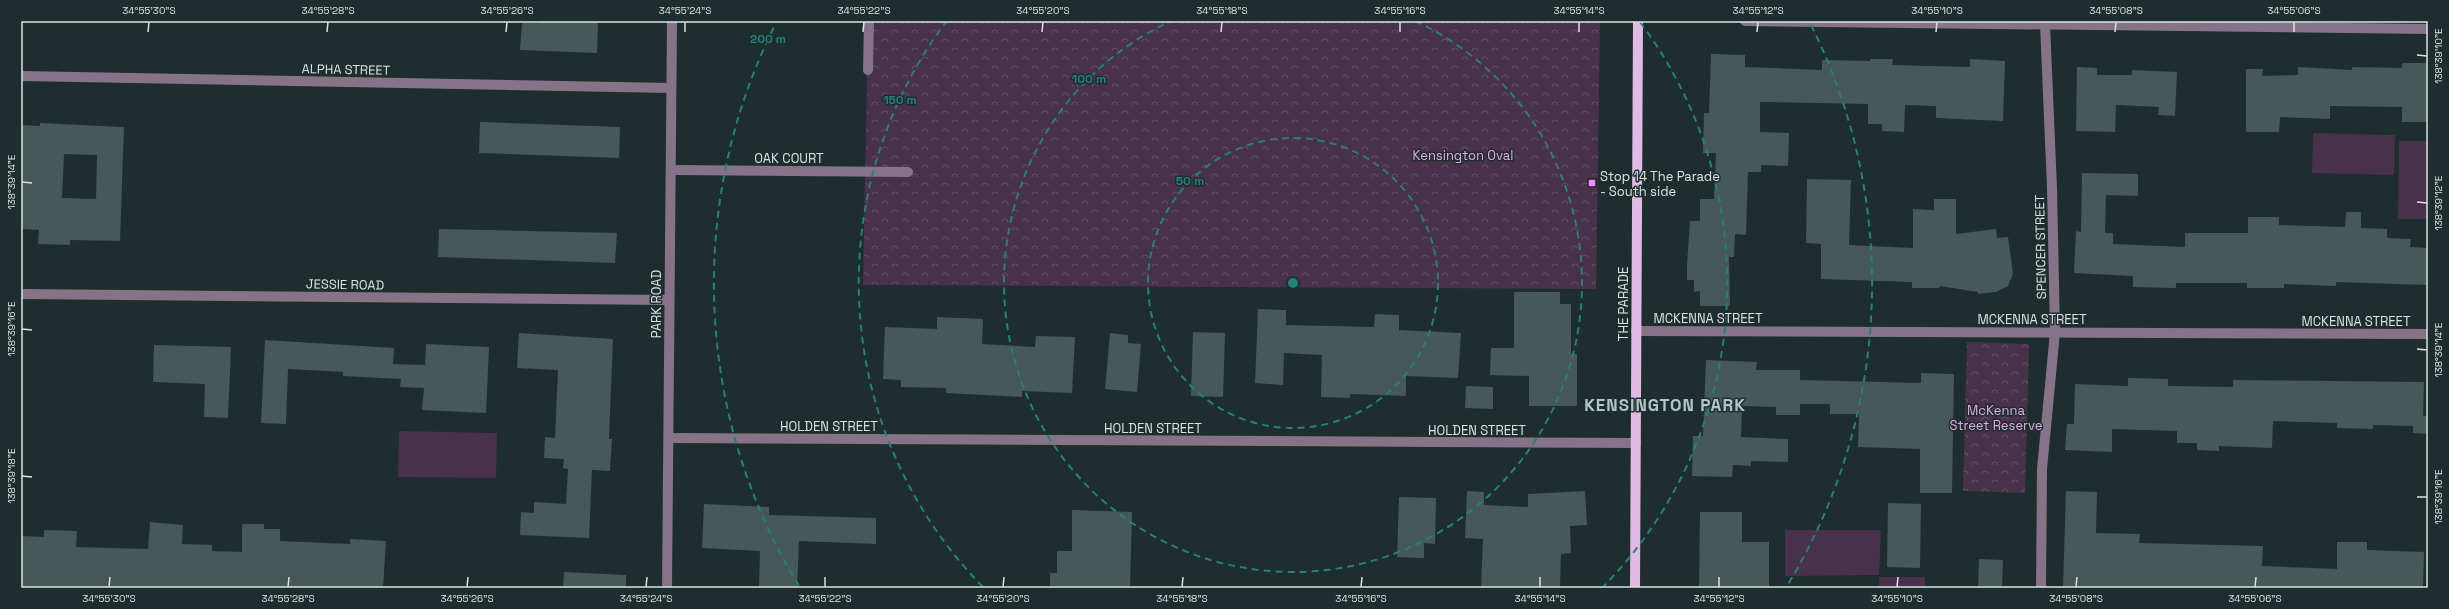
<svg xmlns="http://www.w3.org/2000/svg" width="2449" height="609" font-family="'Space Grotesk',sans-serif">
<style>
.grass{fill:#49314b}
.park{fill:url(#park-crowns)}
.building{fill:#475858;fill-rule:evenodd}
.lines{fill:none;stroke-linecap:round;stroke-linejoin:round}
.minor{stroke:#867387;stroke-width:10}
.major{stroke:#e1bbe5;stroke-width:10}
.ticks{fill:none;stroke:#dae3e3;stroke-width:1.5}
.ring{fill:none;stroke:#23817a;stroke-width:2;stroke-dasharray:7 5}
.poi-dot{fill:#ee8cf9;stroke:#1e2e2e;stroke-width:1.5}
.labels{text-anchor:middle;stroke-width:3;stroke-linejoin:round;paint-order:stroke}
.street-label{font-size:13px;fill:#dae3e3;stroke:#1e2e2e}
.park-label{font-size:13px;fill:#e7aaed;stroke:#1e2e2e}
.poi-label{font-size:13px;fill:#dae3e3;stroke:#1e2e2e;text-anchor:start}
.district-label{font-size:17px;font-weight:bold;letter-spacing:1px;fill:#b2c6c5;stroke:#1e2e2e}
.centre{fill:#23817a;stroke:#1e2e2e;stroke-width:2}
.ring-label{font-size:12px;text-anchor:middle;font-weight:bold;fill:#23817a;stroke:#1e2e2e;stroke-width:3;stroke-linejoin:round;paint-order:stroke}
.neatline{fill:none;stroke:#dae3e3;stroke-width:1.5}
.ticks-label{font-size:10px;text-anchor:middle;fill:#dae3e3}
</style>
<defs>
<pattern id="park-crowns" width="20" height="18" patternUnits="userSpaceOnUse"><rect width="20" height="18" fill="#49314b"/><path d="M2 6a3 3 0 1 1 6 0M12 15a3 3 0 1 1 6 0" fill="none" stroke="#634f65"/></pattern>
</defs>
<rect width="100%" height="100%" fill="#1e2e2e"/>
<!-- grass -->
<g class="grass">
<polygon points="2313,133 2395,135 2394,175 2312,173"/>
<polygon points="2399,141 2428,141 2428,219 2398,219"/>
<polygon points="399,431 497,433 496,478 398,477"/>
<polygon points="1785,530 1881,530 1879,575 1785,576"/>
<rect x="1879" y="577" width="46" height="11"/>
</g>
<!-- park -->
<g class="park">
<polygon points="868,21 1600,21 1596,289 863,285"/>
<polygon points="1967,342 2029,344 2025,493 1963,491"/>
</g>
<!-- building -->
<g class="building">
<polygon points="540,21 598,21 597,53 520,50 522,23 540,23"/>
<polygon points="1711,54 1745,55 1745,67 1822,70 1822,60 1870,61 1870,59 1893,59 1892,65 1970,67 1970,59 2005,61 2003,121 1936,118 1936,106 1905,105 1904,132 1882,131 1882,124 1868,124 1868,104 1760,102 1760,132 1789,133 1788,166 1761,165 1761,172 1748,172 1746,235 1735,234 1734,257 1729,257 1730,306 1700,306 1700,291 1694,292 1694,280 1687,280 1687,265 1690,221 1700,221 1700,199 1714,199 1716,153 1703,153 1704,113 1709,113"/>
<polygon points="2402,63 2428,63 2428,122 2402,122 2402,107 2330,106 2330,119 2280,117 2279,132 2246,132 2246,69 2263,69 2262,76 2298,75 2298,67 2352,70 2352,67 2402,68"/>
<polygon points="2077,67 2097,68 2097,75 2132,75 2132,70 2177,72 2175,116 2158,115 2159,107 2116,105 2115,132 2076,131"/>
<polygon points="480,122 620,127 619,158 479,153"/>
<path d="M40,123L124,127L120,241L70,240V245L38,244L39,230L21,229V125L40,126ZM64,154L97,155L96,199L62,198Z"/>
<polygon points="2082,173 2138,174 2138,196 2106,195 2105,233 2113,233 2113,244 2185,247 2185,233 2248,233 2248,217 2279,217 2279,225 2345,227 2346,212 2361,212 2361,228 2387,229 2387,238 2411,239 2410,247 2428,248 2428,285 2336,282 2336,286 2284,284 2284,288 2247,288 2247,283 2176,283 2176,288 2133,287 2133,276 2074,273 2076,231 2081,232"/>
<polygon points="1807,179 1851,180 1849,245 1913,248 1913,209 1934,210 1934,199 1956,199 1956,234 1996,229 1997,238 2008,237 2013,274 2008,286 1996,292 1978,294 1978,292 1940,286 1939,288 1912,288 1912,282 1821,279 1821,244 1806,243"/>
<polygon points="439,229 617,233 615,263 438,257"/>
<polygon points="1514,292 1560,292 1560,304 1571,304 1571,354 1577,354 1577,406 1529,406 1529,376 1490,375 1491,348 1514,348"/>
<polygon points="1258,309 1286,310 1286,325 1374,327 1375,314 1399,315 1399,330 1461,333 1458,378 1406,376 1406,396 1350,394 1350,398 1321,397 1322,355 1284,353 1283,385 1255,383"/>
<polygon points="937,317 983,319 982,344 1035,347 1036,336 1075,337 1072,393 1022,391 1022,397 946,393 946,388 901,387 901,380 883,379 885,327 937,329"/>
<polygon points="1193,332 1225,333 1223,397 1191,396"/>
<polygon points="519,333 613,339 609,439 612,439 610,471 592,470 589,538 520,535 521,512 534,513 534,502 566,504 568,469 563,468 564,459 544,458 545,437 555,438 558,370 517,368"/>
<polygon points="1110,333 1128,335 1128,343 1141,344 1137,392 1105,389"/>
<polygon points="265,340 394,348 393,364 425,365 426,344 489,347 486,413 422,410 424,388 400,387 401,379 343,376 343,372 288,369 286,424 261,423"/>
<polygon points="154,345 231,347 228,418 204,417 205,384 153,382"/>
<polygon points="1706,360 1757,362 1756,370 1800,370 1800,380 1921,383 1921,373 1954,374 1952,493 1920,493 1920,449 1858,447 1859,414 1830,414 1830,404 1800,404 1800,415 1776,415 1776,407 1742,406 1741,437 1788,439 1788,462 1751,461 1751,466 1733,465 1732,477 1692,476 1693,436 1703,436"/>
<polygon points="2128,378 2168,379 2168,386 2233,387 2233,380 2424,382 2423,416 2428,416 2428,434 2413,433 2413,426 2373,425 2373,429 2337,428 2337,423 2273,421 2272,448 2219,446 2219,451 2197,450 2197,443 2177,443 2177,431 2112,429 2112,452 2065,450 2067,424 2074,424 2075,384 2128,386"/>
<polygon points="1466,386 1493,387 1493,409 1465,408"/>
<polygon points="1467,491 1484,492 1484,505 1528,507 1528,494 1585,491 1587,525 1570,526 1571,553 1561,554 1560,588 1481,588 1483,539 1465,538"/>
<polygon points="2066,491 2097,492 2096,533 2140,534 2139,543 2263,546 2262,566 2337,569 2337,542 2367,542 2367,550 2424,552 2423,588 2063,588"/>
<polygon points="1399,497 1436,498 1435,544 1424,543 1424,558 1397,557"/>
<polygon points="1888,503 1921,504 1920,568 1887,567"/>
<polygon points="704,504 769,507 769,515 876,518 876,544 799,541 797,588 759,588 760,551 702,548"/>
<polygon points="1072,510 1132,512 1130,588 1050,588 1050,573 1057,573 1057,551 1072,551"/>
<polygon points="1700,512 1742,512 1742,542 1769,542 1769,588 1699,588"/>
<polygon points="150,522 183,525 182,544 212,545 212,551 242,552 242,524 264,524 264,529 280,529 280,541 350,544 350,539 386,541 383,588 21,588 21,536 44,537 44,530 77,531 76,547 148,549"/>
<polygon points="1979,559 2003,560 2002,588 1978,588"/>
<polygon points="564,572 626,575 626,588 563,588"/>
</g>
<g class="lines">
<!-- minor -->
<g class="minor">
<polyline points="1745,21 2428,29"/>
<polyline points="868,70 869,21"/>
<polyline points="21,76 671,88"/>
<polyline points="671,170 908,172"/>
<polyline points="21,294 669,300"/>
<polyline points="1636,331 2428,334"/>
<polyline points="669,438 1636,443"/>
<polyline points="667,588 672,21"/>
<polyline points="2041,588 2042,469 2055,332 2052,188 2045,24"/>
</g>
<!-- major -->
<polyline class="major" points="1635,588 1638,21"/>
</g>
<!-- ticks -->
<path class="ticks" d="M148,32L149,22M327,32L328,22M506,32L507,22M685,32V22M863,32L864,22M1042,32L1043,22M1221,32L1222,22M1400,32V22M1579,32V22M1757,32L1758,22M1936,32L1937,22M2115,32L2116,22M2294,32V22M2417,55L2427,56M22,182L32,183M2417,202L2427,203M22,329L32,330M2417,349L2427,350M22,476L32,477M2417,497H2427M109,587L110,577M288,587L289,577M467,587L468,577M646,587L647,577M825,587V577M1003,587L1004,577M1182,587L1183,577M1361,587L1362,577M1540,587V577M1719,587V577M1897,587L1898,577M2076,587L2077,577M2255,587L2256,577"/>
<!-- distance rings -->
<g class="ring">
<circle cx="1293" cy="283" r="145"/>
<path d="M1415 21A289 289 0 1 1 1171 21"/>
<path d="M983 587A434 434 0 0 1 946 22M1640 22A434 434 0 0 1 1603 587"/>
<path d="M799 586A579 579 0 0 1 775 25M1811 25A579 579 0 0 1 1787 586"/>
</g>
<!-- markers -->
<rect class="poi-dot" x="1588" y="179" width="8" height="8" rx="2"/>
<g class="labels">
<!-- street labels -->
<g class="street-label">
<text transform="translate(346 69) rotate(1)" y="5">ALPHA STREET</text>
<text x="789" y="163">OAK COURT</text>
<text transform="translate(2040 247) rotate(-91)" y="5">SPENCER STREET</text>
<text transform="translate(345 284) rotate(1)" y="5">JESSIE ROAD</text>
<text transform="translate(656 304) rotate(-90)" y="5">PARK ROAD</text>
<text transform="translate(1623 304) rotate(-90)" y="5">THE PARADE</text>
<text x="1708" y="323">MCKENNA STREET</text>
<text x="2032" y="324">MCKENNA STREET</text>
<text x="2356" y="326">MCKENNA STREET</text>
<text x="829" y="431">HOLDEN STREET</text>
<text x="1153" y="433">HOLDEN STREET</text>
<text x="1477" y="435">HOLDEN STREET</text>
</g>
<!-- park labels -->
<g class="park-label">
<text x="1463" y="160">Kensington Oval</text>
<text x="1996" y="415">McKenna<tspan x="1996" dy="15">Street Reserve</tspan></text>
</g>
<!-- poi labels -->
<g class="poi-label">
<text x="1600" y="181">Stop 14 The Parade<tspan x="1600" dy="15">- South side</tspan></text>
</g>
<!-- district labels -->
<g class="district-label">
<text x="1665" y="411">KENSINGTON PARK</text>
</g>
</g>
<circle cx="1293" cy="283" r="6" class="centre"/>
<g class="ring-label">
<text x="768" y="43">200 m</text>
<text x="1089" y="83">100 m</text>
<text x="900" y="104">150 m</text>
<text x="1190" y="185">50 m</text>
</g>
<!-- border -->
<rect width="2449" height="609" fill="none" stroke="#1e2e2e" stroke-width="44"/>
<rect x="22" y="22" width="2405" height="565" class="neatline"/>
<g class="ticks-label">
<text x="149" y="14">34°55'30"S</text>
<text x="328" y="14">34°55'28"S</text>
<text x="507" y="14">34°55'26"S</text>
<text x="685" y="14">34°55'24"S</text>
<text x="864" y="14">34°55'22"S</text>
<text x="1043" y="14">34°55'20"S</text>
<text x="1222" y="14">34°55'18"S</text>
<text x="1400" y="14">34°55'16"S</text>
<text x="1579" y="14">34°55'14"S</text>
<text x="1758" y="14">34°55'12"S</text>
<text x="1937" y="14">34°55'10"S</text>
<text x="2116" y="14">34°55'08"S</text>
<text x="2294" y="14">34°55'06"S</text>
<text transform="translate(2438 56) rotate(-90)" y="4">138°39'10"E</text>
<text transform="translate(11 182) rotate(-90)" y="4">138°39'14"E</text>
<text transform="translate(2438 203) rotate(-90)" y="4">138°39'12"E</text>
<text transform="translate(11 329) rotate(-90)" y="4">138°39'16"E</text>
<text transform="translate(2438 350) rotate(-90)" y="4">138°39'14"E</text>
<text transform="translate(11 476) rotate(-90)" y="4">138°39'18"E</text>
<text transform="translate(2438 497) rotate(-90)" y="4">138°39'16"E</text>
<text x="109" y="602">34°55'30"S</text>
<text x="288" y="602">34°55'28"S</text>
<text x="467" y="602">34°55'26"S</text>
<text x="646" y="602">34°55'24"S</text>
<text x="825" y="602">34°55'22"S</text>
<text x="1003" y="602">34°55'20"S</text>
<text x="1182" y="602">34°55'18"S</text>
<text x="1361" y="602">34°55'16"S</text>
<text x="1540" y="602">34°55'14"S</text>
<text x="1719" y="602">34°55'12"S</text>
<text x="1897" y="602">34°55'10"S</text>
<text x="2076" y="602">34°55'08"S</text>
<text x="2255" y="602">34°55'06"S</text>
</g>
</svg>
